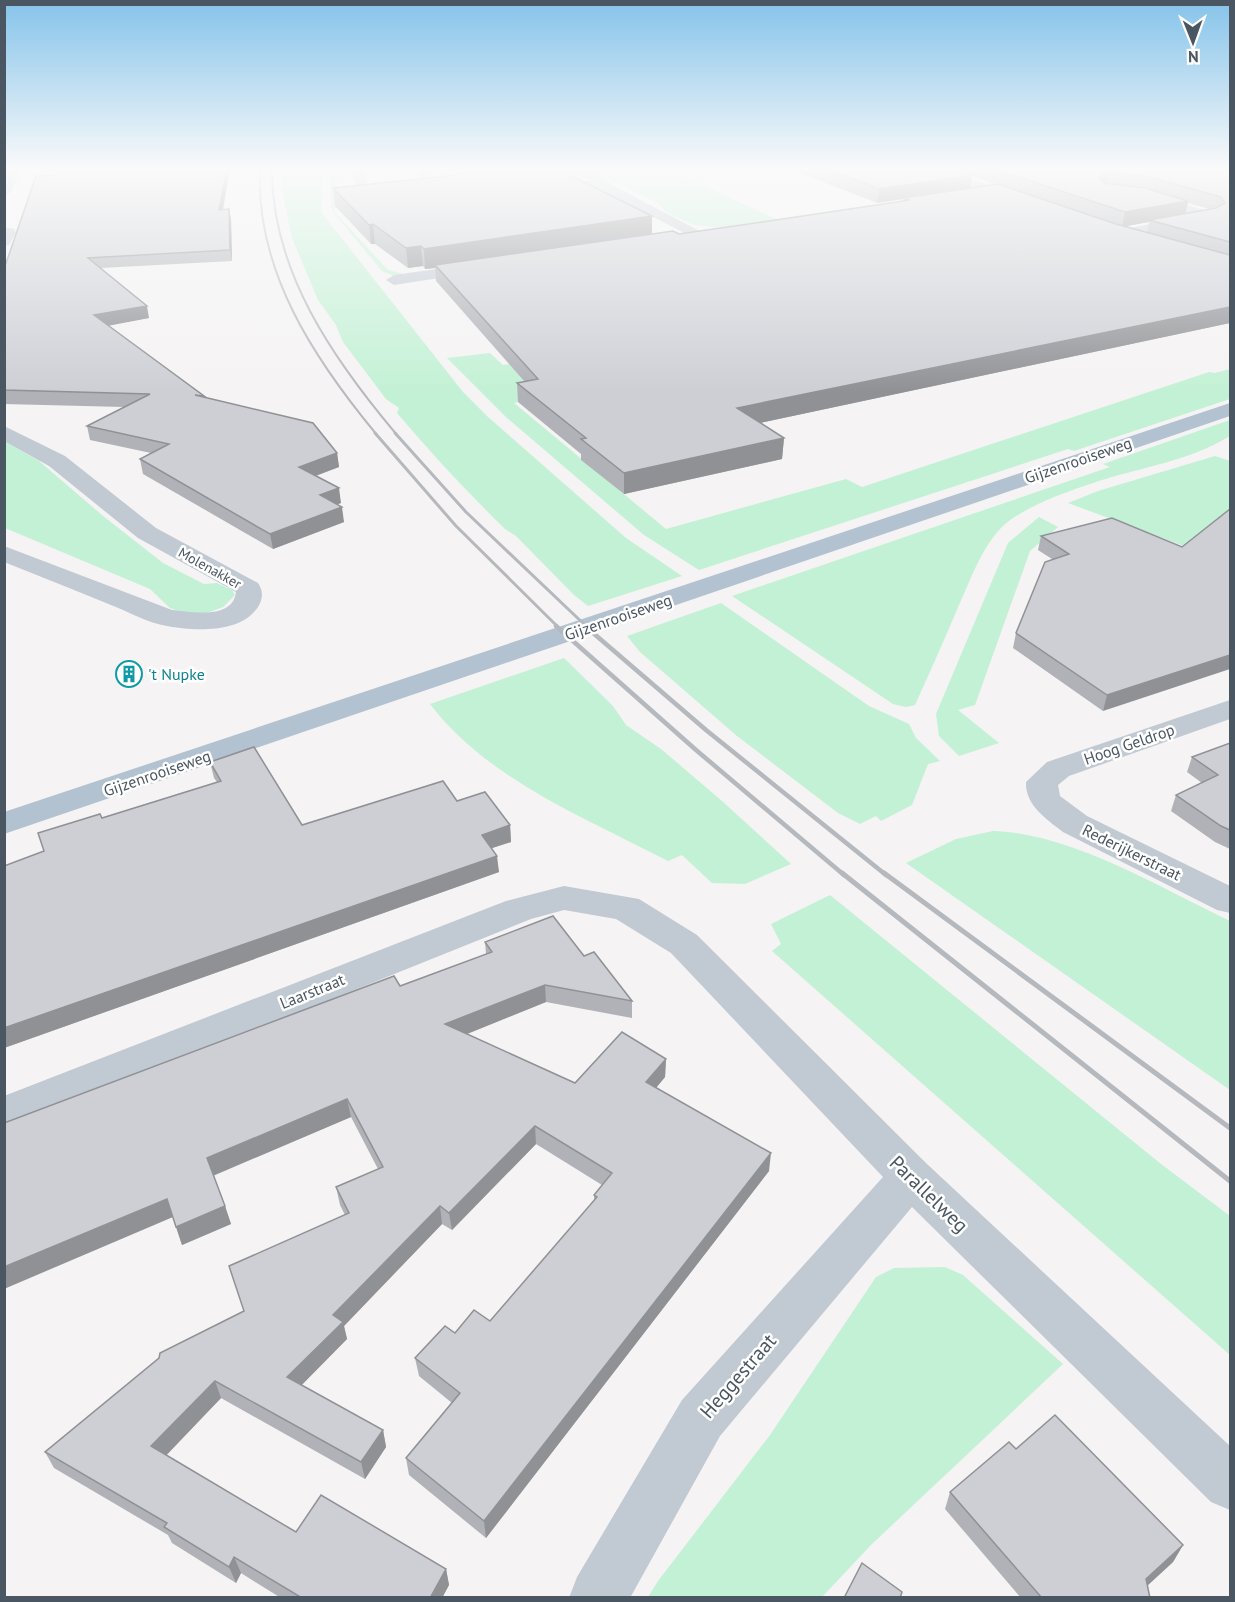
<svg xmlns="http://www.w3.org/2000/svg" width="1235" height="1602" font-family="'PT Sans',sans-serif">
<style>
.green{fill:#c3f1d5}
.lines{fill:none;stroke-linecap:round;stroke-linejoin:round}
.minor{fill:#c1cad2;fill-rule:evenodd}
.major{fill:#b3c2d1;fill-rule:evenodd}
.rail-far3{stroke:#b5b8bd;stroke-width:2}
.rail-far2{stroke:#b5b8bd;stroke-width:3}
.rail-far1{stroke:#b5b8bd;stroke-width:4.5}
.rail{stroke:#b5b8bd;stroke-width:5}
.wall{fill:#b0b2b7;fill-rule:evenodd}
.shaded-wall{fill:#909195}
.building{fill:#cdcfd5;stroke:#909195;stroke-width:1.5}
.labels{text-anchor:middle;stroke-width:5;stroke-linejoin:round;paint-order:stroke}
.far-street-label{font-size:14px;fill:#4a5661;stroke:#fff}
.street-label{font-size:16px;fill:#4a5661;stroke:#fff}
.culture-label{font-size:16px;fill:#0d838f;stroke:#fff;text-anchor:start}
.near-street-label{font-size:20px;fill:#4a5661;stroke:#fff}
</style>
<rect width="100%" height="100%" fill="#f5f3f3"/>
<!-- green -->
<g class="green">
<path d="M323,168L321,212L463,392L488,417L626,538L682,576L588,606L574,595L516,536L505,529C467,492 431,453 397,413L399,408L386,399L343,342L336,325L318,300L292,238L283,197L281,169Z"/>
<polygon points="329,168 334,168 341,204 333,210 388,270 411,276 394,276 382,271 332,211"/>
<polygon points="629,168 667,168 782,222 733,229 694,225 666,212 658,203 593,172"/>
<polygon points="490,353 503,365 533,361 616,383 514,403 666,529 846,479 862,487 1209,372 1215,373 1230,369 1230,399 1074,451 1068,449 699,570 644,535 507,418 447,358"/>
<path d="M1230,420V436C1188,461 1147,466 1102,480C1072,490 1022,506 1000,529C980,551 971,579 959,605C945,638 930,672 915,705L906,707L893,704L732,596L1110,467L1103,464Z"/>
<polygon points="4,441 39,461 103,516 163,563 204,584 217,583 232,590 235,595 223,607 207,613 189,615 170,608 150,589 5,528"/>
<polygon points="1215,456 1230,461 1230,518 1212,526 1184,546 1068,503 1098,491"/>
<polygon points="1039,517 1058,527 1030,551 975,705 958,710 999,743 959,756 939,736 936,714 1008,543"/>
<polygon points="721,603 869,706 909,724 916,738 940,761 928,764 912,805 881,821 876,816 860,824 838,813 737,736 640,652 627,636"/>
<path d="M564,658L613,706L626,725L661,749L722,801L791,864L745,884L712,883L682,855L668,861C586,818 488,780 430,704Z"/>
<path d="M993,831C1070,833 1161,888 1230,921V1090L906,863L956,839Z"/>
<polygon points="830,895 1161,1164 1230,1216 1230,1355 772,951 781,944 771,924"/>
<polygon points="945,1267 963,1275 1063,1364 871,1545 822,1597 648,1597 658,1581 770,1435 876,1277 894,1268"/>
</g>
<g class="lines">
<!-- minor -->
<g class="minor">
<polygon points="8,168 21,168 11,192 4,196 4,177"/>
<path d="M352,168H364L368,189L401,190L408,194C397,204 371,198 357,194Z"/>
<path d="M416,168H429L433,182L465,178L472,182C462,190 434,192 422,187Z"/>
<path d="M544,168C570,168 593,165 612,185L709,236L701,241L696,239L603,191L581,187L579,184L581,181H592C569,168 541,177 516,180L509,176L516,172Z"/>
<polygon points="1144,192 1217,214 1219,217 1212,221 1118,238 1113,237 1111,234 1113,231 1194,216 1139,199 1137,196"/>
<polygon points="4,227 14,229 16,232 9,245 4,246"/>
<polygon points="479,263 485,265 487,268 485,271 394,285 386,280 394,275"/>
<path d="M4,426L65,456L156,528L258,583C265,593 262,604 254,612C236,633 192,631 167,626C148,623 129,612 111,605C76,591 40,576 4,562V546L172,610C192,612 233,620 236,592L138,538L49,466L4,441Z"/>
<path d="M1230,700V719L1069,776L1058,785L1060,796L1064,799L1087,816L1230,886V913L1217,910L1063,832C1046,819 1025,805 1026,782L1047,762Z"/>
<polygon points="564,886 639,899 697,935 927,1164 1230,1446 1230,1510 1211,1502 912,1207 720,1436 630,1598 569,1598 577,1577 682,1400 883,1177 671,953 616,919 564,910 531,919 4,1131 4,1096 506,901"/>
</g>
<!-- major -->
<g class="major">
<polygon points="921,168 940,168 1027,198 1029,201 1022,205 1017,204"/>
<polygon points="1230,403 1230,416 4,834 4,812"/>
</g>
<!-- rail-far3 -->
<g class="rail-far3">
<path d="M260,168C255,270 314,359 377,435"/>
<path d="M272,168C271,270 333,359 397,435"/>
</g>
<!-- rail-far2 -->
<g class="rail-far2">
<polyline points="375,433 456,526 558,627"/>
<polyline points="395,433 466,512 587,627"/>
</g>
<!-- rail-far1 -->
<g class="rail-far1">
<polyline points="556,626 696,750 844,875"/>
<polyline points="585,626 706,730 886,875"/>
</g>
<!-- rail -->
<g class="rail">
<polyline points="842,873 1230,1181"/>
<polyline points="884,873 1230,1128"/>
</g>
</g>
<!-- wall -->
<g class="wall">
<polygon points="230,168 223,209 231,219 232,261 101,268 149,318 108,325 204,396 204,398 337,453 339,467 316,476 341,503 337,504 344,522 273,549 143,474 140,459 151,453 90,440 87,426 124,407 4,404 4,269 58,175"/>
<path d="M787,168H1230V323L760,423L784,438L782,459L624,494L581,460V454L518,402L517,383L525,382L436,281L435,268L425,269L423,266L408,268L375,244H371L335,206L333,188L448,176L464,172V170L652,216V234H679L903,201V199L877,203ZM972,176L995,184L970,188ZM1188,203L1209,209L1185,214ZM1149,222L1147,232L1126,226Z"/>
<polygon points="1041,536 1182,547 1103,711 1013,648 1016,633 1052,559 1038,550"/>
<polygon points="1230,743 1230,849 1215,842 1171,811 1176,795 1202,783 1187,772 1192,757"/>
<polygon points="210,762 302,825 457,801 510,825 511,842 492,848 499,872 4,1048 4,866 44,851 102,818 217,782 214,778"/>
<polygon points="485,942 584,956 632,1001 632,1018 546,1002 467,1034 575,1083 666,1059 665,1077 656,1088 769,1171 486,1538 409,1475 406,1458 452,1403 419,1376 415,1358 455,1333 490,1321 594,1202 594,1195 602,1185 536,1144 452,1230 442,1224 344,1326 347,1339 301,1385 383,1430 386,1447 365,1479 221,1398 166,1455 296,1532 446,1569 449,1585 442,1598 281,1598 241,1573 236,1583 172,1543 168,1535 54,1468 45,1452 244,1311 345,1215 340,1205 336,1187 378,1169 351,1117 213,1176 225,1206 231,1224 182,1245 173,1217 400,986 486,954"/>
<polygon points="1016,1449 1183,1545 1173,1562 1147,1586 1150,1598 1021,1598 945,1509 950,1492"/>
</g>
<!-- shaded-wall -->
<g class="shaded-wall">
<polygon points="227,168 230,168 221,220 219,210"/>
<polygon points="1109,172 1106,186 1100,179 1102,174"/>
<polygon points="972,175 970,190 903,198 903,199 877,203 879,189"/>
<polygon points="1188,201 1185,215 1149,220 1149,222 1122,227 1125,212"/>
<polygon points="229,209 231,219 232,261 230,250"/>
<polygon points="652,216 652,236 435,265 435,268 425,269 424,249"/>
<polygon points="373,224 375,244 371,244 369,225"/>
<polygon points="421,246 423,266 408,268 406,248"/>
<polygon points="147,306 149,318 97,328 94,315"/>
<polygon points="1230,307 1230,323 736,428 737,408"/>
<polygon points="784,438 782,459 624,494 624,473"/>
<polygon points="337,453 339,467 301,481 299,467"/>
<polygon points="339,488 341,503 322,510 320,495"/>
<polygon points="342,507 344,522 273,549 270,534"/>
<polygon points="1230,655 1230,669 1103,711 1107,695"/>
<polygon points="510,825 511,842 483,851 482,835"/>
<polygon points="497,856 499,872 4,1048 4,1028"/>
<polygon points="545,985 546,1002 447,1042 445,1024"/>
<polygon points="666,1059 665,1077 646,1100 646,1082"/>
<polygon points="347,1099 351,1117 212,1176 207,1158"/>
<polygon points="535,1126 536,1144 452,1230 449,1213"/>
<polygon points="771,1153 769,1171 486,1538 484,1521"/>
<polygon points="167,1199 173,1217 4,1289 4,1267"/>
<polygon points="225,1206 231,1224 182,1245 176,1227"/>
<polygon points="440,1206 442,1224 344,1326 347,1339 292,1395 287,1377 333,1315"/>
<polygon points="215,1381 221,1398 159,1463 151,1446"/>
<polygon points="383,1430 386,1447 365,1479 361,1462"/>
<polygon points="1183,1545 1173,1562 1136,1596 1146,1579"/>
<polygon points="234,1557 241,1573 236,1583 229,1567"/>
<polygon points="446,1569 449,1585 442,1598 430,1598"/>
</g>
<!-- building -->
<g class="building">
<polygon points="60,168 227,168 219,210 229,209 230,250 88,258 147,306 94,315 204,396 195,395 313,423 337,453 299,467 339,488 320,495 342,507 270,534 140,459 169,444 87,426 150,394 4,390 4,269 36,176 58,175"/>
<polygon points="485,168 556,168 652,216 424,249 421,246 406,248 373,224 369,225 333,188 448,176 466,172 464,170"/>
<polygon points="825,168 950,168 972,175 879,189"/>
<polygon points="991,168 1230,168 1230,242 1149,220 1216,208 1225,203 1221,197 1146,176 1109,172 1102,174 1100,179 1104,183 1145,188 1188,201 1125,212"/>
<polygon points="998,184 1116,224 1230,255 1230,307 737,408 784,438 624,473 581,439 586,438 517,383 538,379 435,265 673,231 679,234 769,221 910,200 903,198"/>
<polygon points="1230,509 1230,655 1107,695 1016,633 1045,562 1069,554 1041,536 1112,518 1182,547"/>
<polygon points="1230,743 1230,830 1221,826 1176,795 1218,775 1192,757"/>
<polygon points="254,747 302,825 443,781 457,801 485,792 510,825 482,835 497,856 4,1028 4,866 44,851 38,833 100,814 102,818 221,781 210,762"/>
<polygon points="553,916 584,956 594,952 632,1001 545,985 445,1024 575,1083 622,1032 666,1059 646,1082 771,1153 484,1521 406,1458 460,1393 415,1358 445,1326 455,1333 474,1310 490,1321 597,1197 594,1195 612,1173 535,1126 449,1213 440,1206 333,1315 343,1322 287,1377 383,1430 361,1462 215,1381 151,1446 296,1532 321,1495 446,1569 430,1598 302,1598 234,1557 229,1567 164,1527 167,1523 45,1452 159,1358 160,1353 244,1311 229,1266 349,1213 336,1187 383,1167 347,1099 207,1158 225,1206 176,1227 167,1199 4,1267 4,1123 394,976 400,986 492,952 485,942"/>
<polygon points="1055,1415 1183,1545 1146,1579 1150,1598 1042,1598 950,1492 1009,1442 1016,1449"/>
<polygon points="862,1563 902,1592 900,1598 844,1598"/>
</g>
<!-- sky -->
<linearGradient id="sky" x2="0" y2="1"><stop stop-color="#85c3ea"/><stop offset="0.43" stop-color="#fafafa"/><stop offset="1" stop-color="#fafafa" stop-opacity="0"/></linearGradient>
<rect width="1235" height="392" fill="url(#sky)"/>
<!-- icons -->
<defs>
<symbol id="building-ring" viewBox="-11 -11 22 22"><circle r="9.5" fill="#fff" stroke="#0f9aa8" stroke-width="1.5"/><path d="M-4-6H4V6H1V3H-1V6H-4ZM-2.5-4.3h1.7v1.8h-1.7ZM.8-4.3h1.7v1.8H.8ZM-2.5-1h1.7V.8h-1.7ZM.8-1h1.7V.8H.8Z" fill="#0f9aa8"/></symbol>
</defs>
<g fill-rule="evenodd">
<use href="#building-ring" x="114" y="659" width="30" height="30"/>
</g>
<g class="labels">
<!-- far-street labels -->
<g class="far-street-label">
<text transform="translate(210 568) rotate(29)" y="5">Molenakker</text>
</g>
<!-- street labels -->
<g class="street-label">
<text transform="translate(1078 460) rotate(-19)" y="6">Gijzenrooiseweg</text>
<text transform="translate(618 617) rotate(-19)" y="6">Gijzenrooiseweg</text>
<text transform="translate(1129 744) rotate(-19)" y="6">Hoog Geldrop</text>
<text transform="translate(157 773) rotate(-19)" y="6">Gijzenrooiseweg</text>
<text transform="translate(1132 852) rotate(26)" y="6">Rederijkerstraat</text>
<text transform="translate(312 991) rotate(-22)" y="6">Laarstraat</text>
</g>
<!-- culture labels -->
<g class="culture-label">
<text x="148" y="680">'t Nupke</text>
</g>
<!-- near-street labels -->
<g class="near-street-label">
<text transform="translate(929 1194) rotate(44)" y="7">Parallelweg</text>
<text transform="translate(738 1376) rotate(-49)" y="7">Heggestraat</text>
</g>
</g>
<!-- border -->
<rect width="1235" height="1602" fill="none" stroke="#4a5661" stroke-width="12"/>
<!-- north arrow -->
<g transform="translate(1193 42) rotate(179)" stroke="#ffffff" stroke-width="4.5" paint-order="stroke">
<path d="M0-4.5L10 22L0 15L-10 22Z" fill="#4a5661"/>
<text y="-9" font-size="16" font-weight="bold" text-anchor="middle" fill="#4a5661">N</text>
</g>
</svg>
